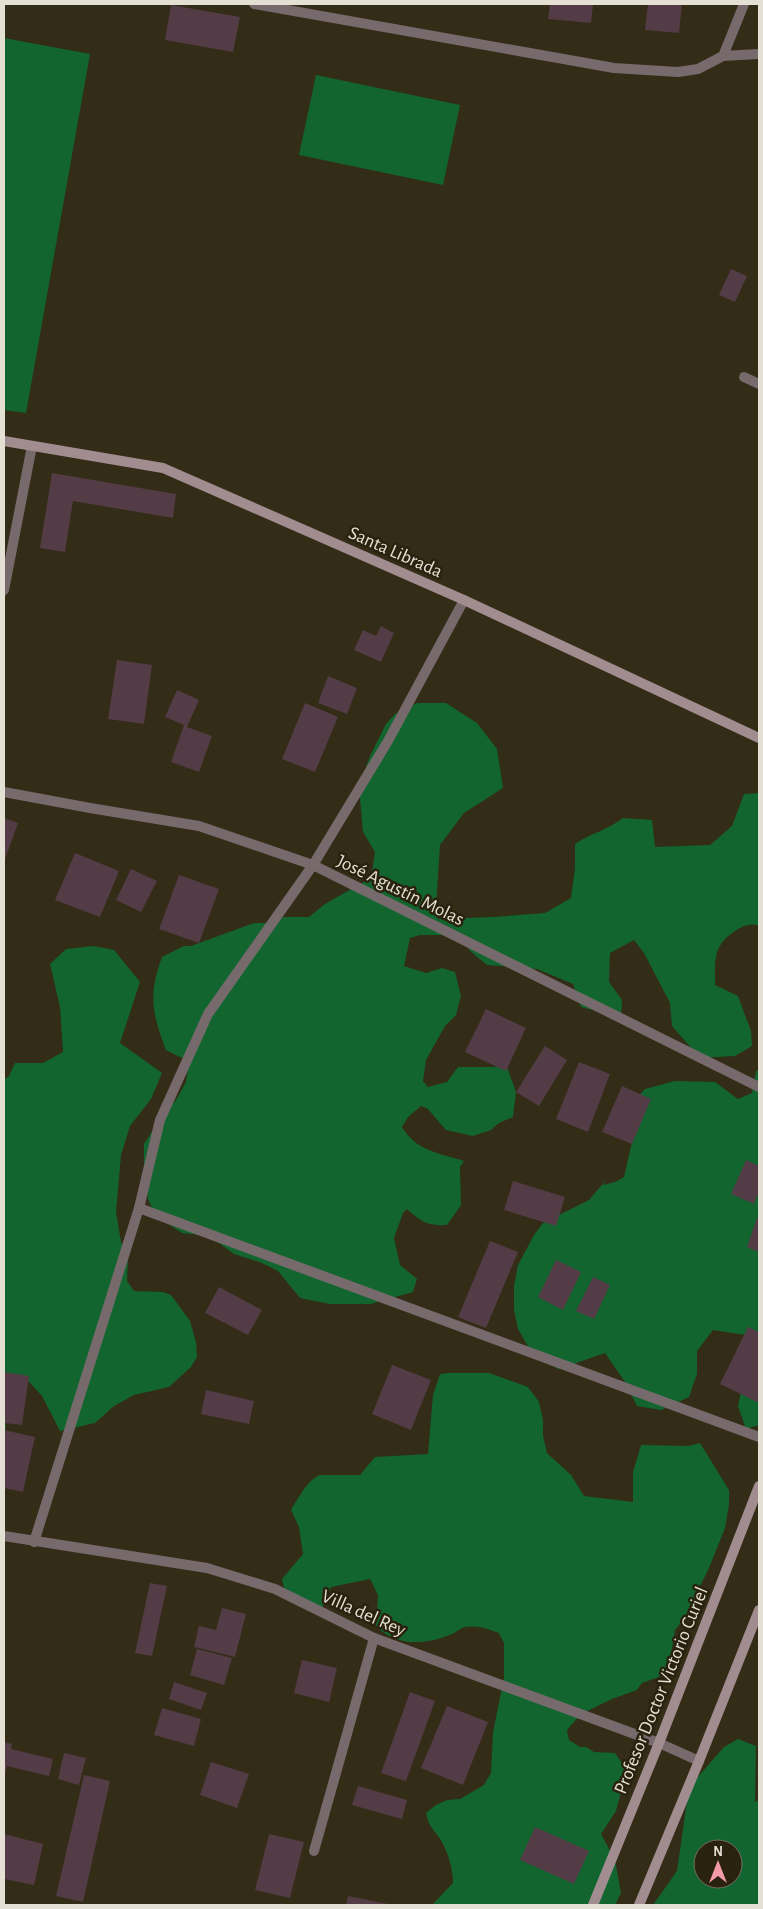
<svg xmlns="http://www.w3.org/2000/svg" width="763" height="1909" font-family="'Alegreya Sans',sans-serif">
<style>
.green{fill:#12652f;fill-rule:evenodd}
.building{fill:#533c45}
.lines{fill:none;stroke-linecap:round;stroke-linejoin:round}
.street{stroke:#776a6c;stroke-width:10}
.secondary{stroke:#a18d8f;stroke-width:10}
.labels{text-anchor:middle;stroke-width:5;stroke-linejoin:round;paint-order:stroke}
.street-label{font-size:19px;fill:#e5e0d4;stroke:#29220e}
</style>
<rect width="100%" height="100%" fill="#332c17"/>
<!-- green -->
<g class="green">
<polygon points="4,38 90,54 26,413 4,410"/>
<polygon points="316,75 460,105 443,185 299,155"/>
<path d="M417,703H446L477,723L497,749L503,788L464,813L440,845L436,906L438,919L493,917L545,913L571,898L575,868V844C591,833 608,830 623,818L652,820L655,847L710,845L732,826L744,794L759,793V926C753,923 746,925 740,928C713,944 715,956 715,985L738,996L751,1031L752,1046L735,1056L700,1058L672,1026L670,1003L644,953L634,940L610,953L609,982L622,1000L621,1017L581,1007L573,984L537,969L487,965L469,950L468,946L446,935H420L410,938L404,966L426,973L442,968L455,972L461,996L456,1015L445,1026L426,1060L423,1081L428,1087L447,1082L458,1067H507L516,1092L513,1117L499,1123L491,1130L473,1136L446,1130L427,1108L421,1106L408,1117L402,1127C416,1151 439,1153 464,1161L460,1167L461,1205L447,1225C428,1226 421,1222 407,1209L403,1213L394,1238L400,1265L417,1279L413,1292L370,1304H330L300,1298L278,1271L262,1263L234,1254L219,1243L203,1235L182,1233L155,1215L148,1199L144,1172V1144L162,1116L176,1100L186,1082L189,1063L188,1058H182L166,1050C152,1013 148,995 162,957L184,946H191L254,923H268L283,917H309L325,904L369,879L372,873L375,852L363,832L359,787L370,756L386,724L395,714Z"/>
<polygon points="94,946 114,950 140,982 120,1043 162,1073 151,1099 130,1126 121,1155 116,1212 121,1242 128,1259 127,1281 134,1291 163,1292 171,1295 190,1321 196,1342 197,1357 191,1367 169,1387 134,1395 114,1406 95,1423 60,1431 42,1396 23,1375 7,1391 4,1469 4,1080 9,1076 15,1063 43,1063 63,1052 60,1007 50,964 66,949"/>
<polygon points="759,1070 759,1425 746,1429 738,1406 752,1336 713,1330 697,1351 697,1374 689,1397 661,1410 637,1406 625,1382 605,1353 559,1369 548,1364 533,1355 518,1329 514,1310 514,1286 518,1265 534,1235 543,1223 589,1200 606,1180 603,1185 615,1182 624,1177 632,1142 636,1099 645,1089 675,1081 715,1082 738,1099 752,1093 756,1071"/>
<path d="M448,1373H489L528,1387L539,1402L543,1420V1436L547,1453L571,1475L584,1496L633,1502V1472L641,1445L688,1446L700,1443L729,1490V1505L725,1528L709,1568L684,1619L675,1630L670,1661L667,1669L659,1677L642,1683L637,1690L612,1699L581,1714L567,1730L569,1740L580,1747H586L594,1752L615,1753L627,1770L616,1811L601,1834L615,1860L621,1893L615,1905H432L453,1883C453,1870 449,1856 443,1844C436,1830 430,1831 426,1813L436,1805L447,1800L460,1799L484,1785L491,1773L493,1732L504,1678V1643L499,1633C488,1629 478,1625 465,1627C460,1628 457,1632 452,1634C427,1645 396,1647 376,1626L378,1595L370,1579L331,1587L322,1608L299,1607L285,1591L282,1579L303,1554L299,1527L291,1510C298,1499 307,1480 320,1475H360L375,1457L428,1454L433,1395L440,1374Z"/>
<path d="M738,1739L756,1746L755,1802L759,1800V1905H653L677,1871L689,1787L724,1747ZM703,1849H733V1879H703Z"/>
</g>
<!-- building -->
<g class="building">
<polygon points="550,4 593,4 591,23 548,19"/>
<polygon points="648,4 682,4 679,33 645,30"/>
<polygon points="171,5 240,17 233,52 165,40"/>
<polygon points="731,269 747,276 735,302 719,295"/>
<polygon points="52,473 176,494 173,518 73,501 65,552 40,548"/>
<polygon points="381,626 394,633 381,662 354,650 363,630 376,636"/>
<polygon points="117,660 152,665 144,724 108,719"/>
<polygon points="328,676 357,688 347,714 318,703"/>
<polygon points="177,690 199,700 187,727 212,736 199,772 171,762 184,725 165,717"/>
<polygon points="305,703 338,717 315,772 282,759"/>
<polygon points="4,818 18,823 4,862"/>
<polygon points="75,853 119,871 100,917 55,900"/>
<polygon points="131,869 157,881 141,912 116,900"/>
<polygon points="179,875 219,889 199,943 159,929"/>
<polygon points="486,1009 526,1028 506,1071 465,1052"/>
<polygon points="545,1046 567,1060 539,1106 516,1092"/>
<polygon points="579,1062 610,1074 588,1132 556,1119"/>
<polygon points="622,1086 651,1099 632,1144 602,1132"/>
<polygon points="746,1160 759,1166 759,1191 754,1204 731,1194"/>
<polygon points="513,1181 565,1197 556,1226 504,1210"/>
<polygon points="757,1218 759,1219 759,1252 747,1247"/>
<polygon points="490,1241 518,1252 486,1328 458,1317"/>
<polygon points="556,1260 581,1272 563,1310 538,1297"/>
<polygon points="593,1277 610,1285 594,1319 576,1311"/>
<polygon points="219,1287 262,1310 248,1335 205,1313"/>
<polygon points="748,1327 759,1332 759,1403 720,1384"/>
<polygon points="392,1365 431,1380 411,1430 372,1414"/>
<polygon points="4,1372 29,1376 22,1425 4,1423"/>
<polygon points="206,1390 254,1401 249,1424 201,1414"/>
<polygon points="4,1430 35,1437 23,1492 4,1488"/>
<polygon points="150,1583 167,1586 152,1656 135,1653"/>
<polygon points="222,1608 246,1614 235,1657 194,1647 199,1626 216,1630"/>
<polygon points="197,1649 232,1658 224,1685 190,1675"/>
<polygon points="302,1660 337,1668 329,1702 294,1693"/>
<polygon points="174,1682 207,1693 201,1710 169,1699"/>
<polygon points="410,1692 435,1701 406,1781 381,1773"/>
<polygon points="447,1706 488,1722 463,1785 421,1768"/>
<polygon points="162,1708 201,1719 194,1746 154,1735"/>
<polygon points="4,1742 12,1744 11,1749 53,1759 49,1776 7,1766 4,1780"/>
<polygon points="64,1753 86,1758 79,1785 58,1779"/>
<polygon points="211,1762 249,1774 237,1808 200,1795"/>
<polygon points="84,1775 110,1781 83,1902 56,1896"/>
<polygon points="358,1786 407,1800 402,1819 352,1805"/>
<polygon points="535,1827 589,1851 574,1884 520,1860"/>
<polygon points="4,1834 43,1844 34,1885 4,1879"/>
<polygon points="269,1834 304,1842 290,1898 255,1890"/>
<polygon points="348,1896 388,1904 388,1905 346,1905"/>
</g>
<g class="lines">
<!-- street -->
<g class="street">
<polyline points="254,4 614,68 678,72 698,69 723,56 759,54"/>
<polyline points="723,56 744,4"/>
<polyline points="744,377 759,384"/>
<polyline points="4,590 32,446"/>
<polyline points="4,792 90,808 199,826 313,865 759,1087"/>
<polyline points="139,1208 759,1437"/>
<polyline points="4,1536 207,1568 275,1589 374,1638 659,1743 699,1761"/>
<polyline points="34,1542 139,1208 160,1120 208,1014 313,865 388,741 464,600"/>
<polyline points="314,1851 374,1638"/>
</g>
<!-- secondary -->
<g class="secondary">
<polyline points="4,441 163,468 464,600 759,738"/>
<polyline points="593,1905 659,1743 759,1486"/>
<polyline points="639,1905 699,1761 759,1610"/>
</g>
</g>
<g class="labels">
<!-- street labels -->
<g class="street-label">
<text transform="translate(396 551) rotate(24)" y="7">Santa Librada</text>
<text transform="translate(401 889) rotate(26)" y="7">José Agustín Molas</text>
<text transform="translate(364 1612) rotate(24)" y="7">Villa del Rey</text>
<text transform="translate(660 1690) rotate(-68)" y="7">Profesor Doctor Victorio Curiel</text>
</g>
</g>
<!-- border -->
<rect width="763" height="1909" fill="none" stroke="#e5e0d4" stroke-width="10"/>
<!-- north arrow -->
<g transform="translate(718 1864)"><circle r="24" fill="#29220e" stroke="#746e5d"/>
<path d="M0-4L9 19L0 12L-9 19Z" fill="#f39aa8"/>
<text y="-8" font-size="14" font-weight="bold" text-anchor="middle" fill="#e5e0d4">N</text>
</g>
</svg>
